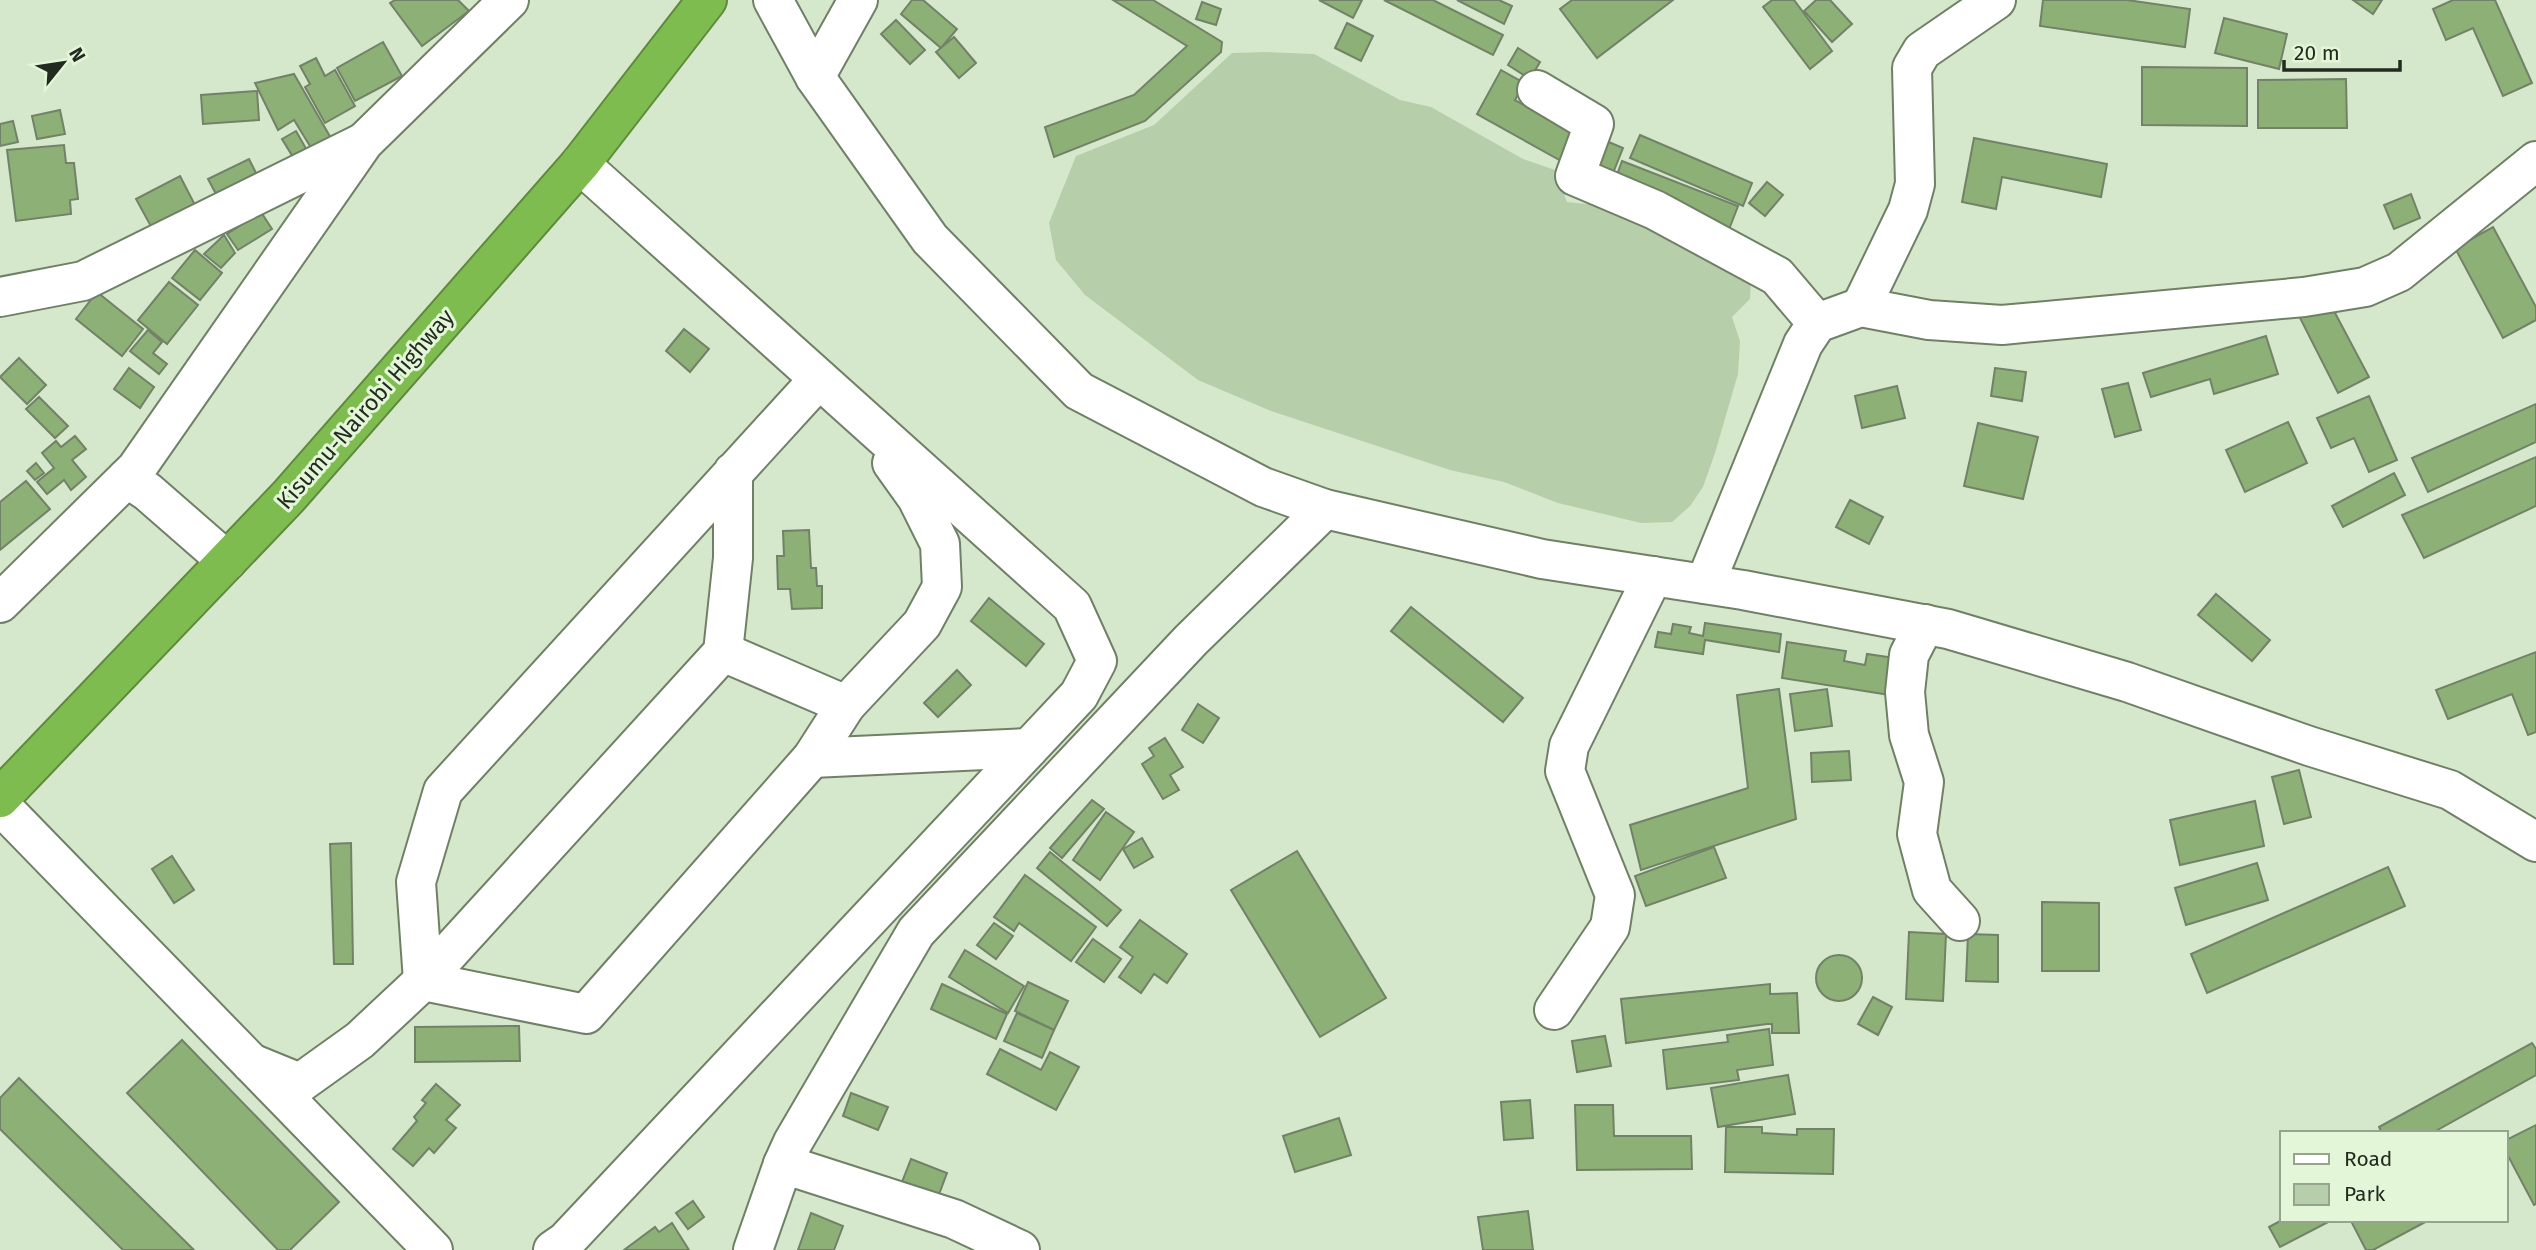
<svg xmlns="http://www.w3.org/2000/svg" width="2536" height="1250" font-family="'Fira Sans',sans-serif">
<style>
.green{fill:#b6cea9}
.building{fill:#8cb075;stroke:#728268;stroke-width:2}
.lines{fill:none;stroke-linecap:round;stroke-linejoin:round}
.minor-casing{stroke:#6f8066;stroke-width:42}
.highway-casing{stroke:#5e893e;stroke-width:42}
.minor{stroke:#fff;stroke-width:38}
.highway{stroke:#7ebc4f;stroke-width:38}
.labels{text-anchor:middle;stroke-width:6;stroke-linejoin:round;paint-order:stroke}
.street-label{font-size:23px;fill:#232a1f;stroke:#e3f6d8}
</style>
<rect width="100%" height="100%" fill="#d6e8cb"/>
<!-- green -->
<polygon class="green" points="1267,52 1314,54 1400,100 1431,107 1523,159 1555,170 1567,202 1628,208 1751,280 1750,299 1732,317 1740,341 1738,374 1715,453 1703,487 1690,506 1672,522 1641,523 1558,503 1504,482 1450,470 1271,411 1198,380 1085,295 1056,260 1049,223 1076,156 1154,125 1232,53"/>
<!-- building -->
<g class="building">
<polygon points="395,0 458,0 469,11 422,46 390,3"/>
<polygon points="912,0 923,0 957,29 941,48 901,14"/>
<polygon points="1113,0 1153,0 1222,42 1221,52 1145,121 1054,157 1045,127 1134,95 1187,46"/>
<polygon points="1319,0 1362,0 1353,18"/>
<polygon points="1384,0 1433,0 1503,35 1493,55"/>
<polygon points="1457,0 1499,0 1512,6 1504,24"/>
<polygon points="1572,0 1673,0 1597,58 1560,9"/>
<polygon points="1772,0 1794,0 1832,51 1810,69 1763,7"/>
<polygon points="1816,0 1830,0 1852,24 1832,42 1804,11"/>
<polygon points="2043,0 2127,0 2190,9 2185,47 2040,26"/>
<polygon points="2353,0 2382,0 2373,14"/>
<polygon points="2453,0 2495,0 2532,83 2503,96 2473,28 2446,40 2433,9"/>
<polygon points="1202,2 1221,9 1216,25 1196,19"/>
<polygon points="2224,18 2287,34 2279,69 2215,53"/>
<polygon points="896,20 925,50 910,64 881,34"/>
<polygon points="1347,23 1373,36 1361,61 1335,48"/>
<polygon points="954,37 976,63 959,78 936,52"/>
<polygon points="383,42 402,76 355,101 337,68"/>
<polygon points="1518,48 1540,62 1530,79 1508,65"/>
<polygon points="316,58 325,76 335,70 355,106 325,123 305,87 310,84 300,66"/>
<polygon points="2142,67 2247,68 2247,126 2142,125"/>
<polygon points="1501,70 1524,83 1515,100 1585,139 1570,166 1477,114"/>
<polygon points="294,74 332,140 313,151 294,120 278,130 255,83"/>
<polygon points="2346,79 2347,128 2258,128 2258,80"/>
<polygon points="257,91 259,120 203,124 201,95"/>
<polygon points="60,110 65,134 37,139 32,116"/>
<polygon points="13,121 18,142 0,146 0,124"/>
<polygon points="296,131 309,154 296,162 282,139"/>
<polygon points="1640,135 1752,183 1743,206 1630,158"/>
<polygon points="1974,138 2107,164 2101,197 2002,177 1996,209 1962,202"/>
<polygon points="1604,140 1623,148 1611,178 1592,171"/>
<polygon points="64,145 66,163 74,163 78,199 70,200 71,214 16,221 7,150"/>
<polygon points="249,159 261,183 216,194 208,179"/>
<polygon points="1622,161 1738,206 1728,232 1613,186"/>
<polygon points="180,176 196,207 153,230 136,199"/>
<polygon points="1767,182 1783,195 1765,216 1749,203"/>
<polygon points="2411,194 2420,218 2394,229 2384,205"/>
<polygon points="261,212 272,229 238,250 227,234"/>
<polygon points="2493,227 2536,307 2536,320 2503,338 2455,248"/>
<polygon points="224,235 235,253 221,268 204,254"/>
<polygon points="195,250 222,273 200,300 172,278"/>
<polygon points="169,282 198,305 167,344 138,320"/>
<polygon points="97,292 143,329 122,356 76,319"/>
<polygon points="2325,294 2369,377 2338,393 2296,310"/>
<polygon points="684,329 709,349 690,372 666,351"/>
<polygon points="148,330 162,342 153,353 167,364 159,374 130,351"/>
<polygon points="2266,336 2278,374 2214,394 2210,379 2151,397 2143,373"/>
<polygon points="19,358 46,385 27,404 0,377"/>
<polygon points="129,368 154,387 140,408 114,389"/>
<polygon points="1995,368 2026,372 2022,401 1991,396"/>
<polygon points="2128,383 2141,430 2115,437 2102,389"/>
<polygon points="1897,386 1905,418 1862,428 1855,396"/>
<polygon points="2369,396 2397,460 2369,472 2354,438 2331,448 2317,418"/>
<polygon points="39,397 68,426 55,438 26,409"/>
<polygon points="2536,404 2536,442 2428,492 2412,458"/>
<polygon points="2288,422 2307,463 2245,492 2226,450"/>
<polygon points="1978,423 2038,437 2023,499 1964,486"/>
<polygon points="75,436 86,449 72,460 86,477 71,490 64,480 47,494 37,482 54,468 42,453 56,441 61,447"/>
<polygon points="2536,457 2536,506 2424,558 2402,515"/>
<polygon points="36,463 44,473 35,480 27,471"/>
<polygon points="2394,473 2405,495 2343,527 2332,506"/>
<polygon points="26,481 50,509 0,550 0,502"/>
<polygon points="1850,500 1883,517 1869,544 1836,527"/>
<polygon points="809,530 811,568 816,568 817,586 822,586 822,608 792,609 790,589 778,589 777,556 784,556 783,531"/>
<polygon points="2216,594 2270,640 2252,661 2198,615"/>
<polygon points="989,598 1044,644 1026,666 971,621"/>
<polygon points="1411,607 1523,698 1503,722 1391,631"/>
<polygon points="1705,623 1781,634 1779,652 1705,640 1703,654 1655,647 1658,632 1671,634 1673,624 1691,627 1689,633 1703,636"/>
<polygon points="1787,642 1846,651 1844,661 1865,665 1867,654 1895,658 1890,695 1782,678"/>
<polygon points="2536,652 2536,732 2528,735 2512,694 2448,719 2436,690"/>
<polygon points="957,670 971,685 938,717 924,703"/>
<polygon points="1779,689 1796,819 1641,870 1630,825 1748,788 1737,695"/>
<polygon points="1827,689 1832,726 1795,731 1790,694"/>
<polygon points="1198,704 1219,718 1203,743 1182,730"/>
<polygon points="1165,738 1183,767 1170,775 1179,790 1163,799 1142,764 1154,756 1149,748"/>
<polygon points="1849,751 1851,780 1812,782 1811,753"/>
<polygon points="2299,770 2311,817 2284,824 2272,777"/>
<polygon points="1092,800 1104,809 1062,858 1050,848"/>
<polygon points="2255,801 2264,846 2180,865 2170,820"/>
<polygon points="1106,812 1134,832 1100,880 1073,860"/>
<polygon points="1142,838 1153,857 1134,868 1123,849"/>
<polygon points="351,843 353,964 334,964 330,844"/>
<polygon points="1714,847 1726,878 1646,906 1635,876"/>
<polygon points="1297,851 1386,998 1320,1037 1231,890"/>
<polygon points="1050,852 1121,910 1107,926 1037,868"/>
<polygon points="172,856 194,890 174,903 152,869"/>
<polygon points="2257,863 2268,900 2186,925 2175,888"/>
<polygon points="2388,867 2405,906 2207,993 2191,954"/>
<polygon points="1025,875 1096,927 1071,961 1019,923 1014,931 994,917"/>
<polygon points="2042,902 2099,903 2099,971 2042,971"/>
<polygon points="1140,920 1187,954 1167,983 1154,974 1141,993 1119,977 1133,957 1120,947"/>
<polygon points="994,923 1013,936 996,959 977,945"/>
<polygon points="1909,932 1946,934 1943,1001 1906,999"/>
<polygon points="1968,934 1998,935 1998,982 1966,981"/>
<polygon points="1093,939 1121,959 1104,982 1076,962"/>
<polygon points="965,950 1024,986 1008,1013 949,977"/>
<circle cx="1839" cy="978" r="23"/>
<polygon points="1028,982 1068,1001 1054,1030 1015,1011"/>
<polygon points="942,984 1007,1014 996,1039 931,1009"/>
<polygon points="1770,984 1770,994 1797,993 1799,1033 1772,1033 1772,1024 1767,1024 1626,1043 1621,999"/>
<polygon points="1873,997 1892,1007 1878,1035 1858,1024"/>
<polygon points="1017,1013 1054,1030 1042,1058 1004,1041"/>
<polygon points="519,1026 520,1061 415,1062 415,1027"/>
<polygon points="1769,1029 1773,1065 1737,1070 1739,1080 1667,1089 1663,1050 1728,1042 1727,1035"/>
<polygon points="1605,1036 1611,1066 1577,1072 1572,1041"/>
<polygon points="182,1040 339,1202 290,1250 278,1250 127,1093"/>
<polygon points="2532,1043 2536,1049 2536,1075 2432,1133 2382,1133 2379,1127"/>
<polygon points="1000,1049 1041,1070 1050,1052 1079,1067 1056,1110 987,1074"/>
<polygon points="1788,1075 1795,1114 1718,1127 1711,1088"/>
<polygon points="19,1078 194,1250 123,1250 0,1129 0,1098"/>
<polygon points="436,1084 460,1105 446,1120 456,1128 434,1153 429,1148 413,1166 393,1149 417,1121 414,1117 426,1103 422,1100"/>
<polygon points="851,1093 888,1107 878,1130 843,1116"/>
<polygon points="1530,1100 1533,1138 1504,1140 1501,1102"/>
<polygon points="1575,1105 1613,1105 1614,1136 1691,1136 1692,1169 1577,1170"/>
<polygon points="1339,1118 1351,1155 1295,1172 1283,1136"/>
<polygon points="2536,1125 2536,1204 2534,1205 2506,1152 2506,1140"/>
<polygon points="1726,1127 1762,1127 1762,1133 1797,1135 1797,1129 1834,1129 1833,1174 1725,1172"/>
<polygon points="911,1159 947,1173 938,1197 902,1182"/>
<polygon points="693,1201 704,1217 688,1229 676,1213"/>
<polygon points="1528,1211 1533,1250 1483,1250 1478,1217"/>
<polygon points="811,1213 843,1226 834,1250 798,1250"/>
<polygon points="2282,1220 2332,1220 2280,1247 2269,1227"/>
<polygon points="2429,1220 2373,1250 2366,1250 2351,1221"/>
<polygon points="672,1223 689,1250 624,1250 655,1227 659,1232"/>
</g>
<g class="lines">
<defs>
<g id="minor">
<polyline points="773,0 815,77 930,239 1079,391 1263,487 1325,509 1542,559 1743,590 1948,629 2127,682 2309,746 2450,790 2536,842"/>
<polyline points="815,77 858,0"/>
<polyline points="1537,90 1594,124 1575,176 1655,210 1777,276 1817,323"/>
<polyline points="0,297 83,281 362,143"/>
<polyline points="1861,307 1908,210 1915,184 1912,68 1922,51 1996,0"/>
<polyline points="733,472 733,558 723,652 423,981 416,882 443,791 819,379"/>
<polyline points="127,478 148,492 227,561"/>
<polyline points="1705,584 1803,344 1817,323 1861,307 1929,320 2002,325 2304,297 2365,287 2399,272 2536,161"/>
<polyline points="0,603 136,469 364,142 509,0"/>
<polyline points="1925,624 1909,655 1905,692 1909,735 1924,782 1917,834 1932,890 1960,921"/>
<polyline points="723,652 846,705"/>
<polyline points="812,758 1029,748"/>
<polyline points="0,805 433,1250"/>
<polyline points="1554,1010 1610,927 1615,895 1565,771 1569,746 1653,576"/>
<polyline points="251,1063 300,1083 360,1040 423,981 586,1014 812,758 846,705 922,624 942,587 940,544 917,498 892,463"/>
<polyline points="783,1164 954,1219 1020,1250"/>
<polyline points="553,1250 566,1241 1079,695 1097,661 1072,606 580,164"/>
<polyline points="753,1250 783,1164 793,1142 916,932 1191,640 1325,509"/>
</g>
<polyline id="highway" points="0,798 288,497 580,164 707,0"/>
</defs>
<!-- minor casing -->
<use href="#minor" class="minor-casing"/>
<!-- highway casing -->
<use href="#highway" class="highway-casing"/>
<!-- minor -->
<use href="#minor" class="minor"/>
<!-- highway -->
<use href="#highway" class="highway"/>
</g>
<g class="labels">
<!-- street labels -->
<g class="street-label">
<text transform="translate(365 409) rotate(-49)" y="8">Kisumu-Nairobi Highway</text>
</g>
</g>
<!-- legend -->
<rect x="2280" y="1131" width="228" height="91" fill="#e3f6d8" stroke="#96a48e" stroke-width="2"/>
<rect x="2294" y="1154" width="35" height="10" fill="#ffffff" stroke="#96a48e" stroke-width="2"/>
<text x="2344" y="1166" font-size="21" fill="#232a1f">Road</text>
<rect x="2294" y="1184" width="35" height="21" fill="#b6cea9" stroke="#96a48e" stroke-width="2"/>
<text x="2344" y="1201" font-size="21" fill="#232a1f">Park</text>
<!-- north arrow -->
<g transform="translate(63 63) rotate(60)" stroke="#e3f6d8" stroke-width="5" paint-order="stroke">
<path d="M0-5L12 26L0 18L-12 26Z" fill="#232a1f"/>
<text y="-10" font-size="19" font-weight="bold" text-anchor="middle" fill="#232a1f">N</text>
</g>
<!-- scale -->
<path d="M2284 60v10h116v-10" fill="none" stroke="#232a1f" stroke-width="3.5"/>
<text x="2294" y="60" font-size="21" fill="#232a1f" stroke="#e3f6d8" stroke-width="5" paint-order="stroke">20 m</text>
</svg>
